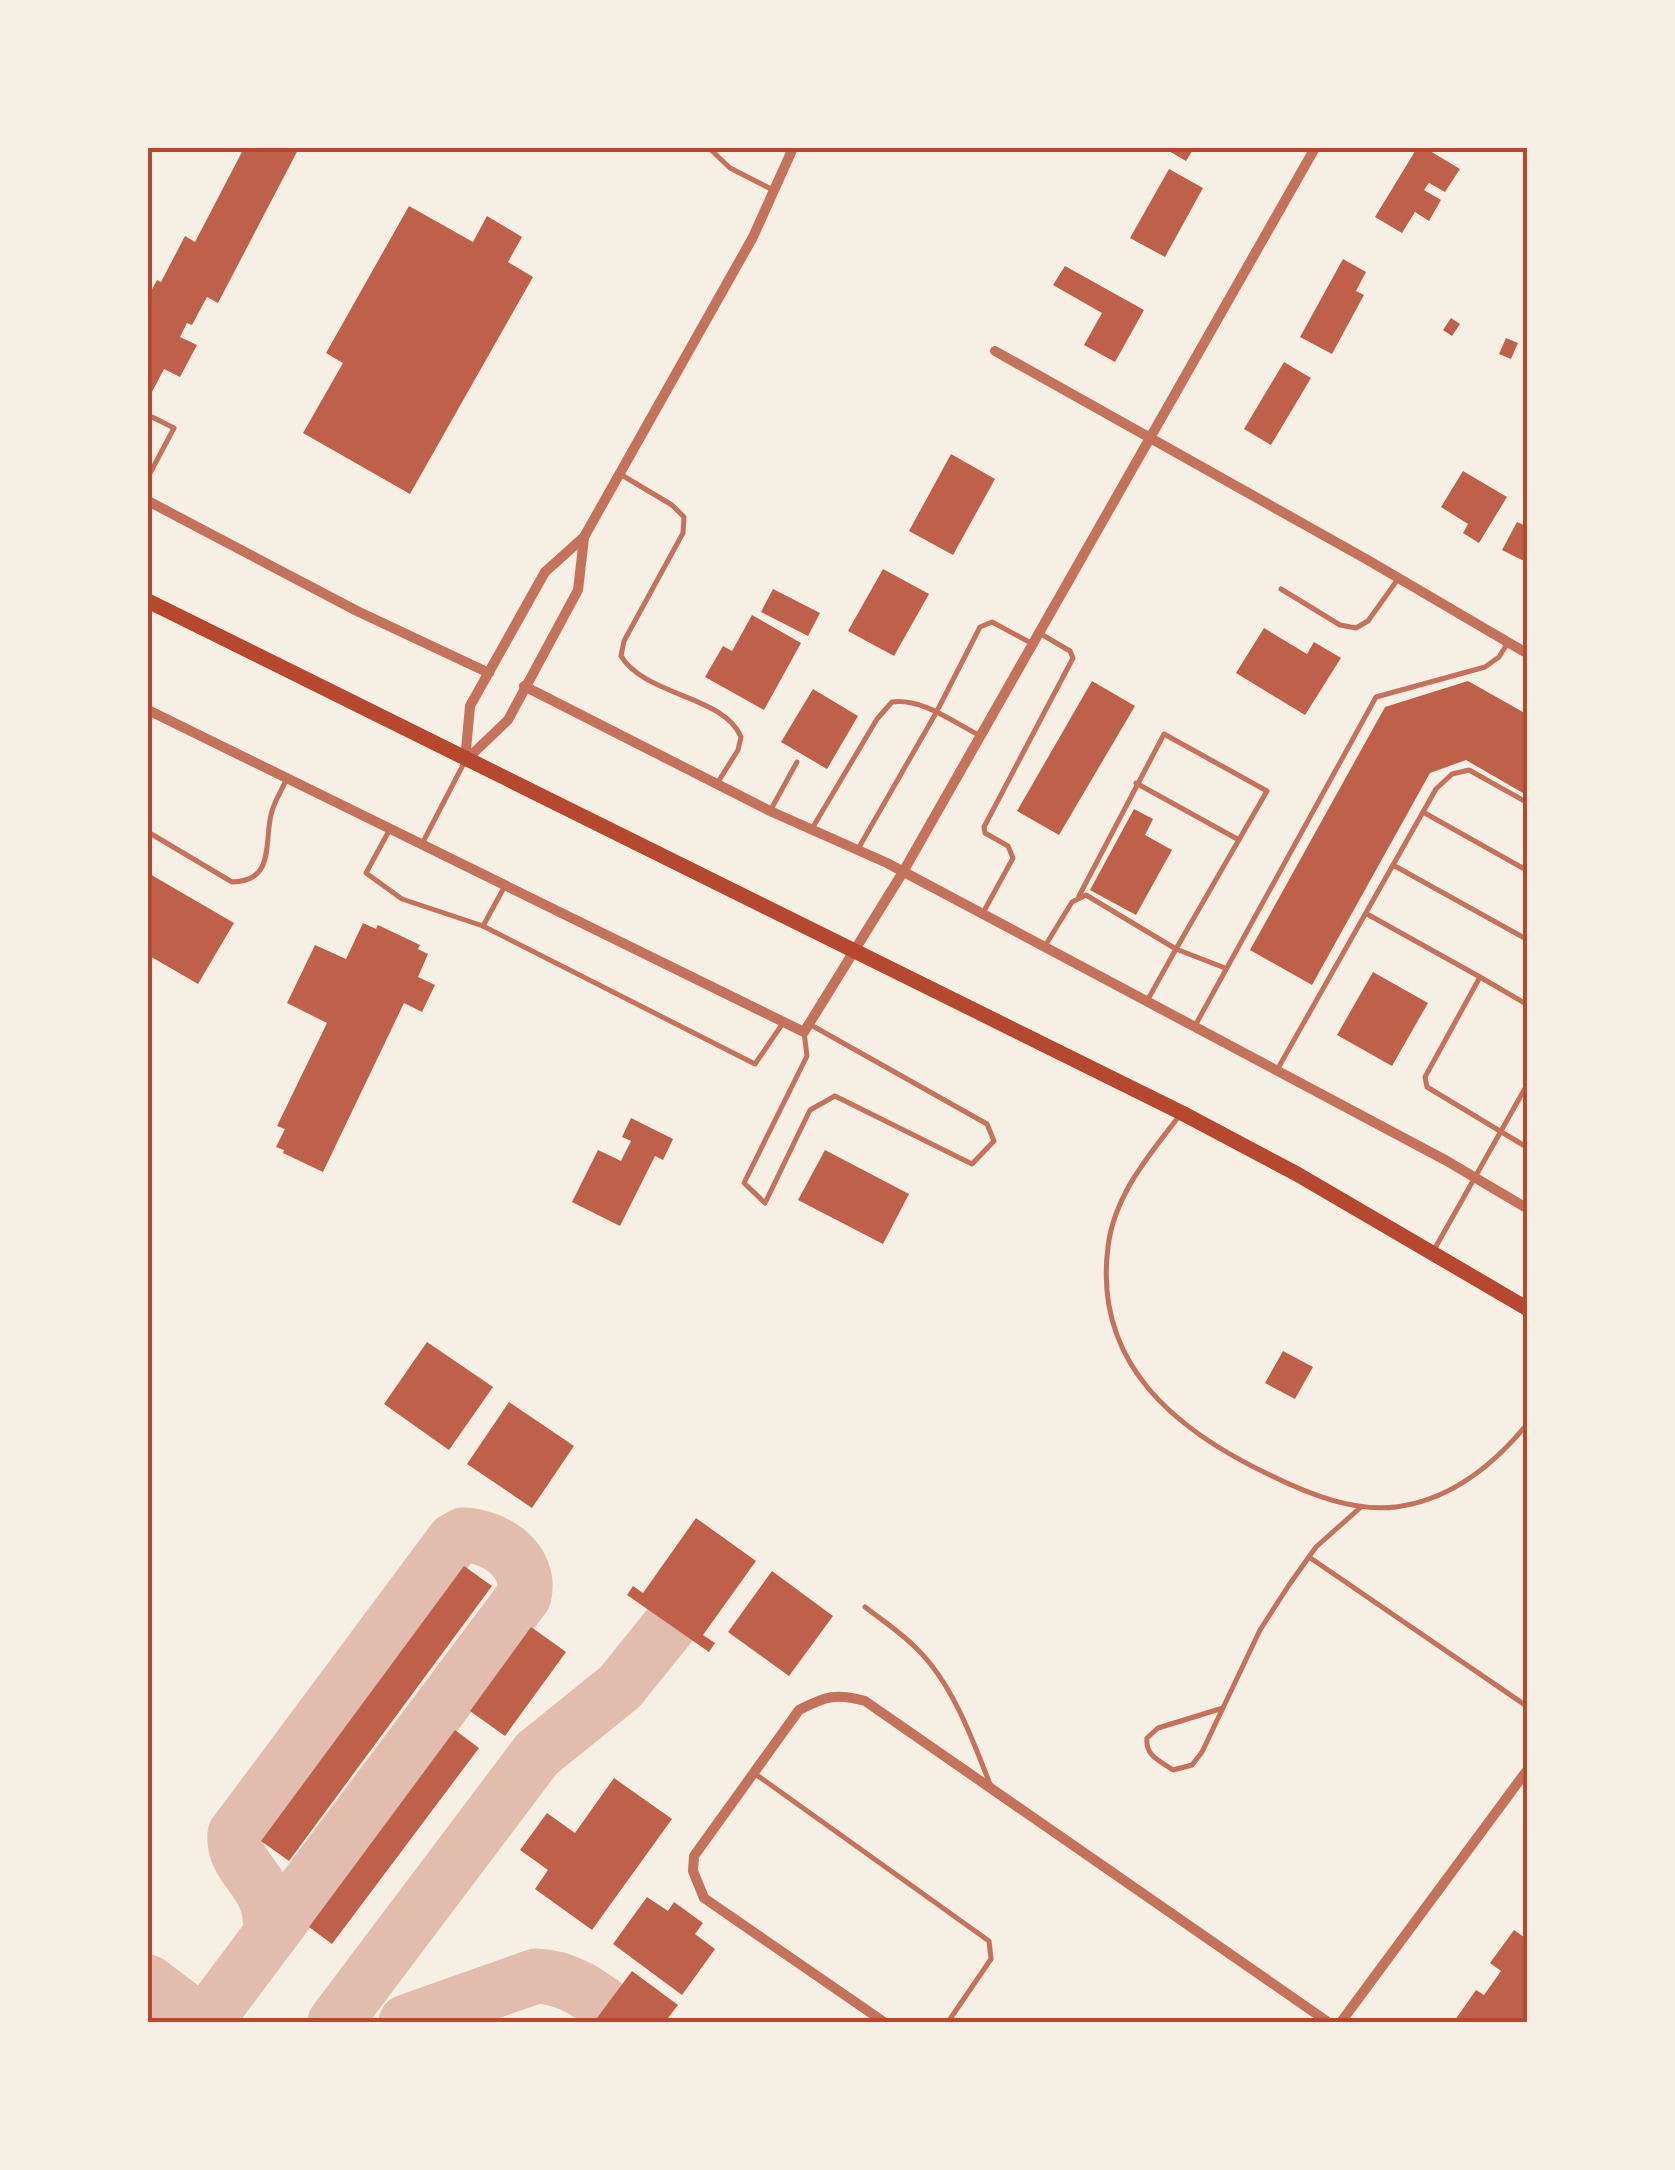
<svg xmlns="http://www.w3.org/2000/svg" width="1675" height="2170" font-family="Mulish,sans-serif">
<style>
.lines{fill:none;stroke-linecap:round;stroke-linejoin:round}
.taxiway{stroke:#e2bdae;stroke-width:55}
.building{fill:#bf614a}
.service{stroke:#c5725c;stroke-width:5}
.minor{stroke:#c5725c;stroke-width:10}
.primary{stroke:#b5482f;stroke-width:15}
.neatline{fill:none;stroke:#b5482f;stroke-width:4}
</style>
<rect width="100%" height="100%" fill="#f6efe4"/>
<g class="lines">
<!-- taxiway -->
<g class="taxiway">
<polyline points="148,1982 201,2022"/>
<path d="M205,2022L524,1596C532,1560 495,1536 463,1535L454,1540L235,1834C233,1860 252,1871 263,1893C270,1906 271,1919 271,1933"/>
<polyline points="335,2022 537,1754 620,1687 670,1625"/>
<path d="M406,2022L536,1976C573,1977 599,2001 628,2022"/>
</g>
</g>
<!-- building -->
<g class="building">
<polygon points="244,148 299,148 218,303 207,297 192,325 187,323 180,337 197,345 180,377 164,369 152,392 148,390 148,297 157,280 161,282 185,236 195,242"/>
<polygon points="1168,148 1194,148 1186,161 1167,150"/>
<polygon points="1417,148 1425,148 1460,169 1445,192 1429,183 1424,190 1441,200 1429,221 1415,212 1402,233 1375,217"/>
<polygon points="1169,169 1203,188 1165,257 1130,238"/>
<polygon points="409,206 473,242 487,216 522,237 508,262 533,277 410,494 303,433 343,363 326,353"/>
<polygon points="1343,259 1366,272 1356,291 1364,295 1332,354 1300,337"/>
<polygon points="1065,266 1144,310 1115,362 1084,345 1102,313 1053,285"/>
<polygon points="1451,318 1460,324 1452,336 1443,330"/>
<polygon points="1506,338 1518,343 1511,359 1499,354"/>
<polygon points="1284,362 1311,378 1271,445 1244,429"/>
<polygon points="951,454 995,479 953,555 909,531"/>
<polygon points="1463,471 1507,497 1479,543 1463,533 1468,524 1441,507"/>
<polygon points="1517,522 1528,527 1528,563 1502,550"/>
<polygon points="883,569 929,594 894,656 848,631"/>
<polygon points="773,589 820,613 808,636 761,612"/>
<polygon points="752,615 801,643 764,710 705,677 723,646 732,651"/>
<polygon points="1264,628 1307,654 1314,642 1341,658 1305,715 1236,673"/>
<polygon points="1092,681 1135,706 1059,835 1017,811"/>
<polygon points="1468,681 1528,715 1528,796 1466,760 1430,773 1312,985 1250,950 1385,707"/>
<polygon points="813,689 858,716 827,769 781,742"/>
<polygon points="1134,809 1153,819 1145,835 1172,850 1136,915 1090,890"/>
<polygon points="148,873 234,923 198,984 148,955"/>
<polygon points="363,923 376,929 378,925 420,945 418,949 428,954 418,977 435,985 422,1012 404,1003 323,1172 283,1153 284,1150 276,1147 285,1129 277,1126 327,1023 287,1003 315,945 346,959"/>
<polygon points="1373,972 1428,1003 1392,1066 1337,1035"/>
<polygon points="631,1118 673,1139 663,1160 655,1156 620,1226 572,1202 598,1150 621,1161 631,1141 622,1137"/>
<polygon points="825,1150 909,1194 883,1244 798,1200"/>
<polygon points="427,1342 493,1387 449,1450 384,1404"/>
<polygon points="1283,1351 1313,1367 1295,1399 1265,1383"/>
<polygon points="509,1402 574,1446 532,1508 467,1464"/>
<polygon points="696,1518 756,1561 703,1635 715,1643 709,1652 627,1595 633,1586 643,1593"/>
<polygon points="464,1566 492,1586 289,1861 261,1841"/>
<polygon points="772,1571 833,1616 789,1676 728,1632"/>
<polygon points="531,1627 566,1652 505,1736 470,1711"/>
<polygon points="455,1730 479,1748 332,1944 309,1927"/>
<polygon points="614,1778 672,1819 592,1930 535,1889 548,1870 520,1850 547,1813 575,1833"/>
<polygon points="647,1897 668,1911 674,1902 703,1923 695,1934 715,1949 682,1995 613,1944"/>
<polygon points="1514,1930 1528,1940 1528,2015 1522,2022 1459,2022 1455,2020 1476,1990 1484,1995 1501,1971 1490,1963"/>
<polygon points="632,1971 678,2005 665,2022 594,2022"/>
</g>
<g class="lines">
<!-- service -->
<g class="service">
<polyline points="709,148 730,168 771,189"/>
<polyline points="148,415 174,428 148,477"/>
<path d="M620,474L672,505L684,517L683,533L624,641L621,656C645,696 725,696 741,737L738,750L718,782"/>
<polyline points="1281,589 1340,625 1356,628 1368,621 1398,579"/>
<polyline points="1136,783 1239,840"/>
<polyline points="770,811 797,762"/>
<polyline points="1423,812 1528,871"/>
<path d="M813,827L877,719L892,702C922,698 953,722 979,735"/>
<polyline points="390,829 366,873 402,899 483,926 755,1064 783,1023"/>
<path d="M148,832L232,882C277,881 263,840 272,811C275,800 282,790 286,780"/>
<polyline points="423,842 464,763"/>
<polyline points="858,849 936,713 980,627 992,622 1031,643"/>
<polyline points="1393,865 1528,940"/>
<polyline points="1079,896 1164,734 1267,791 1176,949 1225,968"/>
<polyline points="984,911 1013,858 1008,846 985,833 984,827 1073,658 1070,651 1041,634"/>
<polyline points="1367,914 1480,977 1425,1077 1427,1087 1528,1148"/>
<polyline points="483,926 506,884"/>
<polyline points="1045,946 1072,902 1086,895 1176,949 1147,1001"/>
<polyline points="1480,977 1528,1005"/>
<polyline points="1196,1024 1376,697 1485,667 1499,657 1507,644"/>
<polyline points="804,1032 807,1056 744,1183 765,1203 810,1110 835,1096 972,1164 994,1141 987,1124 811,1025"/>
<polyline points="1277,1070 1436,789 1452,774 1469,770 1528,803"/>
<path d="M1180,1115C1150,1154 1114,1195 1108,1247C1093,1364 1176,1431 1272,1476C1309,1494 1353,1512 1396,1507C1450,1500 1494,1465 1528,1423"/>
<polyline points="1434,1250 1528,1083"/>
<polyline points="1309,1557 1528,1707"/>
<path d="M865,1607C882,1620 900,1632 915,1647C952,1682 973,1740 991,1787"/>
<path d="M1223,1708L1158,1728L1147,1738C1145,1756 1160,1761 1173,1770L1192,1765L1202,1752L1260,1630L1289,1585L1316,1547L1361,1507"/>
<polyline points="754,1773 989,1941 991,1959 948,2022"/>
</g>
<!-- minor -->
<g class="minor">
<polyline points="1525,148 1528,149"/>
<polyline points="995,351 1366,559 1528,654"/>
<polyline points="148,501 357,611 489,673"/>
<polyline points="524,686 770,811 887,863 1447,1161 1528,1209"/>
<polyline points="148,710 804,1032 903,872 1315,148"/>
<polyline points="466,760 508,720 578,590 584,538"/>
<polyline points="465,761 470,706 545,572 584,537 753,237 793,148"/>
<path d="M884,2022L704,1898L693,1871L694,1856L799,1710C826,1696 836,1693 865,1701L1328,2022"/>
<polyline points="1341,2022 1528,1769"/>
</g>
<!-- primary -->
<polyline class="primary" points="148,601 1182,1113 1297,1174 1528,1309"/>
</g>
<!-- border -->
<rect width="1675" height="2170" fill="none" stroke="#f6efe4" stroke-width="300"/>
<rect x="150" y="150" width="1375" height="1870" class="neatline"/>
</svg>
